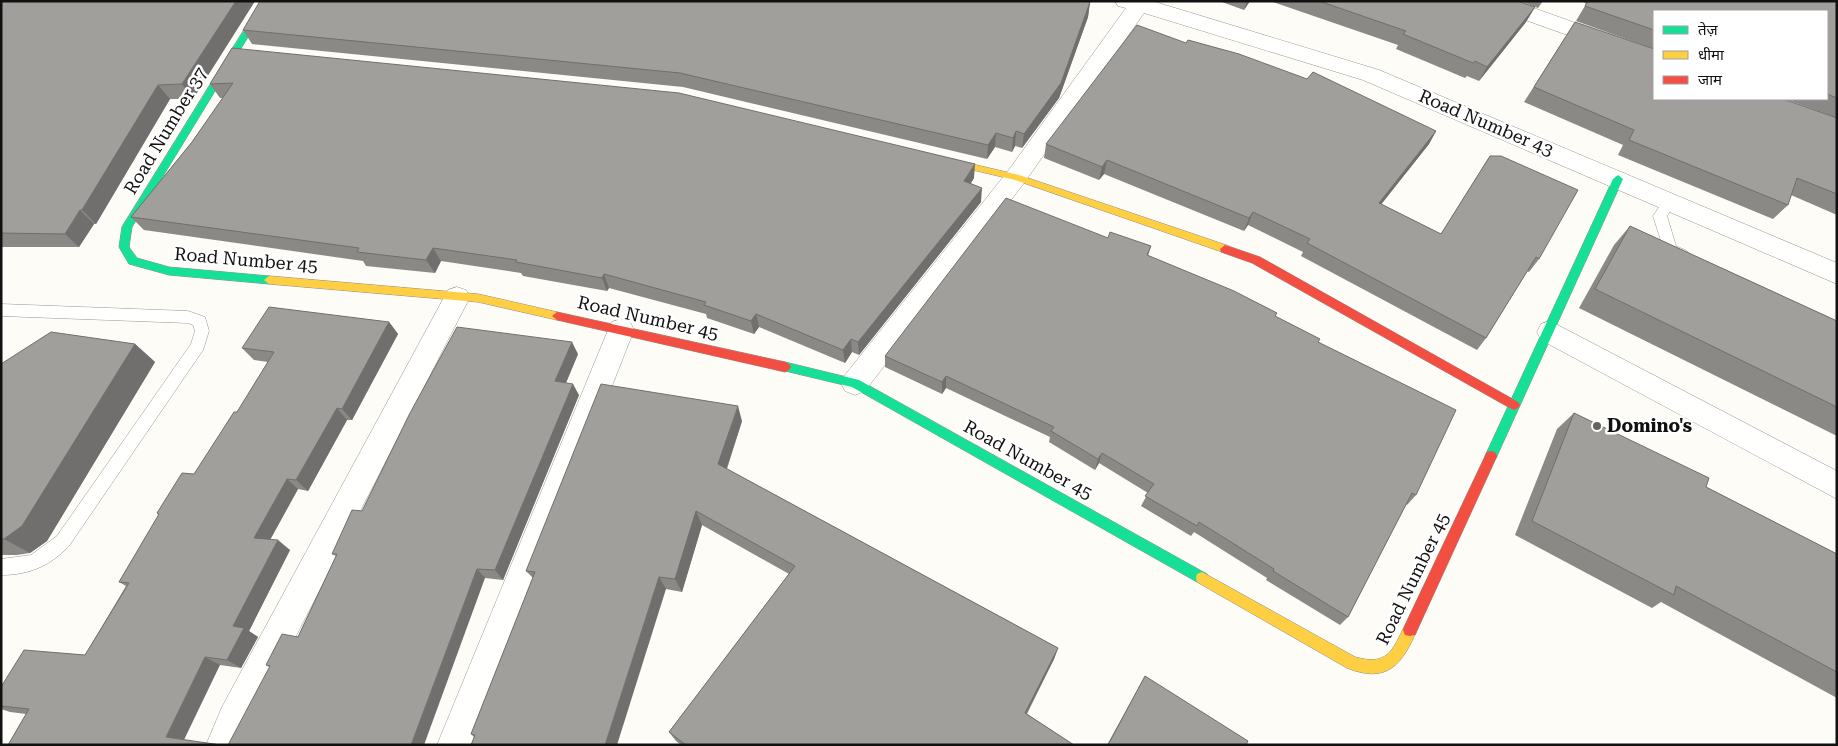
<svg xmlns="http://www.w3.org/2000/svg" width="1838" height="746" font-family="'Roboto Serif','Noto Sans Devanagari',serif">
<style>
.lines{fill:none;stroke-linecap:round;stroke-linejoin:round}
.lane-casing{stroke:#979795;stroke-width:1}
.street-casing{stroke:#979795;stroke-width:1}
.fast-casing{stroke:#8e8d8b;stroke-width:1}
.slow-casing{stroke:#8e8d8b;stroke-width:1}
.jam-casing{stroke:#8e8d8b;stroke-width:1}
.lane{fill:#fffffe;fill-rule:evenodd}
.street{fill:#fffffe;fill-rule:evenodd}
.fast{fill:#16e098;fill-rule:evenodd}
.slow{fill:#ffcf43;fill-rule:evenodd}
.jam{fill:#f24e42;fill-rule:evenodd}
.wall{fill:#8a8986}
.shaded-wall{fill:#716f6d}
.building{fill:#a19f9c;stroke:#716f6d}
.poi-dot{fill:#646362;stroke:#fff;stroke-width:2}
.labels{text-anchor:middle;stroke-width:5;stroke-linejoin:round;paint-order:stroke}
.street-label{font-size:18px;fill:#111;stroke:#fff}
.poi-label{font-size:18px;font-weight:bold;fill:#111;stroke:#fff;text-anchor:start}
</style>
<rect width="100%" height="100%" fill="#fdfcf7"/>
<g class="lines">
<defs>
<g id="lane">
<polygon points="1670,196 1677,201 1667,216 1676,246 1687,251 1689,255 1682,260 1665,253 1653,216 1665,198"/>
<path d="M1,304L188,311L205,317L209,331L203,350L69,546C50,566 29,575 1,575V559L31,555L57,536L191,344L195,331L193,325L188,323L1,316Z"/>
</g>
<g id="street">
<polygon points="1115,1 1152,1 1379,70 1837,263 1837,284 1363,80 1144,13 1024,183 865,391 855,395 845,391 841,383 845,375 1008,171 1126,8 1118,6"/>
<polygon points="1483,1 1514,1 1654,51 1654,66 1486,6"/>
<polygon points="457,287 466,290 470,297 240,745 206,745 222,707 448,290"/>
<polygon points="621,319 630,322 634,330 471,745 437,745 608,330 612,322"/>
<polygon points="1550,321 1837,471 1837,499 1541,340 1537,332 1541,324"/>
</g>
<g id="fast">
<polygon points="262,1 270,1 132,227 129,247 137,258 169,267 269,276 274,280 269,284 169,275 129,264 119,247 122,227"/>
<polygon points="1618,175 1623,179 1497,456 1495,460 1491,461 1487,460 1485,456 1613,179"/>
<polygon points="785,362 859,380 1207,574 1208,578 1207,582 1202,584 1197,582 852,387 781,370 779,367 781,364"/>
</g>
<g id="slow">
<polygon points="938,156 1019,175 1229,246 1230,249 1225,253 1015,180 935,161 933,159"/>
<polygon points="269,276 478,294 557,312 562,316 557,320 478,302 269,284 264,280"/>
<path d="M1202,572L1355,657C1387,666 1392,652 1405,625L1410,624L1415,625L1417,630C1402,665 1387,684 1347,668L1197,582L1196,578L1197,574Z"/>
</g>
<g id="jam">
<polygon points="1225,245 1260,257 1518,402 1520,405 1518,408 1514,410 1510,408 1252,263 1221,252 1220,249"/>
<polygon points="557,312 785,362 789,364 791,367 789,370 785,372 557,320 552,316"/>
<polygon points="1491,451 1495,452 1497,456 1415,635 1410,636 1405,635 1403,630 1405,625 1487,452"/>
</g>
</defs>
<!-- lane casing -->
<use href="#lane" class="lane-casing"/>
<!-- street casing -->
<use href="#street" class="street-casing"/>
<!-- fast casing -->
<use href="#fast" class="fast-casing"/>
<!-- slow casing -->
<use href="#slow" class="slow-casing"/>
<!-- jam casing -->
<use href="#jam" class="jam-casing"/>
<!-- lane -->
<use href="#lane" class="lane"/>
<!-- street -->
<use href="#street" class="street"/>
<!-- fast -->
<use href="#fast" class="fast"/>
<!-- slow -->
<use href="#slow" class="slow"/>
<!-- jam -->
<use href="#jam" class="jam"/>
</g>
<!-- wall -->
<g class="wall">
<polygon points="1,1 255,1 193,99 170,99 96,224 94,224 79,247 1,247"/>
<polygon points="1219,1 1250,1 1244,10"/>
<polygon points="1270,1 1517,1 1535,7 1526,22 1479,81 1467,76 1465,78 1396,49 1398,45"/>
<polygon points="1520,1 1543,1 1538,8"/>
<polygon points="1583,1 1837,1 1837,118 1785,99 1827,99 1827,11 1654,11 1654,49 1576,21 1586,4"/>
<polygon points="1090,2 1088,17 1059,98 1022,148 1015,146 1012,152 995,147 987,159 683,87 252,44 243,30"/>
<polygon points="1575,22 1654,99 1837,118 1837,215 1791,195 1788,205 1773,219 1618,155 1623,145 1524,102"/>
<polygon points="1186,43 1436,131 1429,144 1381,204 1441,234 1490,156 1539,259 1529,272 1527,271 1486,338 1477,350 1301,256 1303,252 1248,225 1244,231 1104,174 1099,180 1044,158 1046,144"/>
<polygon points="232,48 974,178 971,183 981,202 859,355 852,352 845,363 759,327 754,334 707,318 706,314 609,288 607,291 523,276 521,273 441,261 435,273 366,266 363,261 144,230 131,217 192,142 223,98 220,98 210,84"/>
<polygon points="1630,226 1837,321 1837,436 1579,308 1614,245"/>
<polygon points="1108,238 1151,246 1148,256 1277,313 1275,316 1319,342 1416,495 1407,505 1406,504 1348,617 1340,625 1266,580 1267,578 1194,532 1191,536 1141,506 1148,493 1099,463 1095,470 1049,442 1050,437 946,388 942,394 885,367 885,356"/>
<polygon points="389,322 398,334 352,420 347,420 308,491 298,489 270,540 290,550 249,631 258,637 241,668 220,665 8,745 26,714 10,712 1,709 1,687 85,655 126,586 119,582 159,515 157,513 194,474 237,412 268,362 254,360 242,348"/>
<polygon points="135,344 155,362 47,541 30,553 17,555 1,555 1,364"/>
<polygon points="578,354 566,383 579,395 503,580 485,578 269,667 266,665 298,637 336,556 332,554 362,511"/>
<polygon points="1574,413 1706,487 1837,554 1837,698 1661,602 1652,608 1515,535 1557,429"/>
<polygon points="742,421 727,469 1058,648 1054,659 1027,714 1074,745 681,745 676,741 669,732 789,574 702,525 682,592 666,589 474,737 471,734 533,578 526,571"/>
<polygon points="1145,676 1246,745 1107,745"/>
</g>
<!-- shaded-wall -->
<g class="shaded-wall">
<polygon points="236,1 255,1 193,99 182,84"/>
<polygon points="1247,1 1250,1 1244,10"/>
<polygon points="1090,2 1088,17 1059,98 1022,148 1024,134"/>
<polygon points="1535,7 1526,22 1479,81 1487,67"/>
<polygon points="158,85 170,99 96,224 82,210"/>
<polygon points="1016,131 1015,146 1012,152 1013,138"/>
<polygon points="1436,131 1429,144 1372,216 1379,203"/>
<polygon points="996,133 995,147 987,159 988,145"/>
<polygon points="1107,160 1104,174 1099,180 1102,167"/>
<polygon points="975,164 974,178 963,194 964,181"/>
<polygon points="982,188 981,202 859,355 858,342"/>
<polygon points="80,210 94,224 79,247 65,234"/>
<polygon points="1253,212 1248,225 1244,231 1249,218"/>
<polygon points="433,248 441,261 435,273 426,260"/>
<polygon points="604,274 609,288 607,291 602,278"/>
<polygon points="756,314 759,327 754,334 751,321"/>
<polygon points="389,322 398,334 352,420 342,409"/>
<polygon points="851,339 852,352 845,363 843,350"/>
<polygon points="572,342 578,354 562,392 555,381"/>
<polygon points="135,344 155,362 47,541 30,553 4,539"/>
<polygon points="946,376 946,388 942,394 942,382"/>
<polygon points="573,384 579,395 503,580 495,570"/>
<polygon points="738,406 742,421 723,479 718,464"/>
<polygon points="337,408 347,420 308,491 296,480"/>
<polygon points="1102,453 1099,463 1095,470 1098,459"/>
<polygon points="287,479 298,489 266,547 254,538"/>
<polygon points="696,511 702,525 682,592 675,579"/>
<polygon points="278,540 290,550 249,631 258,637 241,668 227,660 233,626"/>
<polygon points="477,569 485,578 424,745 411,745"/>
<polygon points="659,577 666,589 617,745 605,745"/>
<polygon points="1058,648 1054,659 1022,722 1025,713"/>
<polygon points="205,657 220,665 182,744 166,737"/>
</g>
<!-- building -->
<g class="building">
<polygon points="1,1 236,1 182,84 158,85 82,210 80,210 65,234 1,233"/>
<polygon points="260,1 1085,1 1090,2 1061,83 1024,134 1016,131 1013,138 996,133 988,145 680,73 243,30"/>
<polygon points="1319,1 1517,1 1535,7 1487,67 1475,61 1473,63 1403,34 1406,31"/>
<polygon points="1588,1 1837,1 1837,98 1827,94 1827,11 1654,11 1654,30 1585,6"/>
<polygon points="1575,22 1654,49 1654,99 1783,99 1837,118 1837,194 1797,178 1788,205 1629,140 1634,130 1534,87"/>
<polygon points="1137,25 1186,43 1188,40 1239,54 1307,79 1313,72 1436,131 1379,203 1441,234 1490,156 1501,156 1578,190 1539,259 1536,257 1486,338 1307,243 1310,239 1253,212 1249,218 1107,160 1102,167 1046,144"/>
<polygon points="232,48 679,93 975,164 964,181 982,188 858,342 851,339 843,350 756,314 751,321 704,305 706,302 604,274 602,278 516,262 517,260 433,248 426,260 357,252 359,248 131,217 192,142 233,83 210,84"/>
<polygon points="1006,198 1108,238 1110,232 1151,246 1147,255 1234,291 1277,313 1275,316 1320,339 1318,342 1456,410 1416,495 1412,493 1348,617 1273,571 1274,569 1199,522 1197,526 1145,496 1154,484 1102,453 1098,459 1051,431 1054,427 946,376 942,382 885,356"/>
<polygon points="1630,226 1837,321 1837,407 1595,289"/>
<polygon points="269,307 389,322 342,409 337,408 296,480 287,479 254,538 278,540 233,626 244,628 227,660 205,657 166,737 221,745 8,745 29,709 1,706 1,687 24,650 85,655 129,583 119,582 159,514 157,513 182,473 194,474 234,412 237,412 274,352 242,348"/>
<polygon points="457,327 572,342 555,381 573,384 495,570 477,569 411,745 228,745 270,666 266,665 282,634 298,637 337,554 332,554 352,510 362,511 410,413"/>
<polygon points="51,332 135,344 22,526 4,539 1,539 1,364"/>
<polygon points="601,384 738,406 718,464 1058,648 1025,713 1074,745 686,745 669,732 795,566 696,511 675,579 659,577 605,745 471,745 475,735 471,734 535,572 526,571"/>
<polygon points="1574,413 1709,478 1706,487 1837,554 1837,672 1676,586 1674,595 1532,521"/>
<polygon points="1145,676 1248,741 1246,745 1108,745"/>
</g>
<!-- markers -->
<circle class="poi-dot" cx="1597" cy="426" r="5"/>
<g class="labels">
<!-- street labels -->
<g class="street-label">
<text transform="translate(1486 123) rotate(23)" y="6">Road Number 43</text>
<text transform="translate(166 131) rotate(-59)" y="6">Road Number 37</text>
<text transform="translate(246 260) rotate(5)" y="6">Road Number 45</text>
<text transform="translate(648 318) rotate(13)" y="6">Road Number 45</text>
<text transform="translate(1028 460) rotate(29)" y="6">Road Number 45</text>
<text transform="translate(1413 579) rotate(-64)" y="6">Road Number 45</text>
</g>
<!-- poi labels -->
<g class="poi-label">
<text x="1607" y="432">Domino's</text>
</g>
</g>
<!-- border -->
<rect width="1838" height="746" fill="none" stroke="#111111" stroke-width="5"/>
<!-- legend -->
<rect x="1653" y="10" width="175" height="90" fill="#ffffff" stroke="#a0a0a0"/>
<rect x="1663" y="26" width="25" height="8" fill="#16e098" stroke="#a0a0a0"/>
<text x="1698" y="35" font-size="15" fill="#111111">तेज़</text>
<rect x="1663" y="51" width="25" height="8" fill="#ffcf43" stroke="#a0a0a0"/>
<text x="1698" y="60" font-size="15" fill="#111111">धीमा</text>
<rect x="1663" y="76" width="25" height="8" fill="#f24e42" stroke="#a0a0a0"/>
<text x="1698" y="85" font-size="15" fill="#111111">जाम</text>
</svg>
